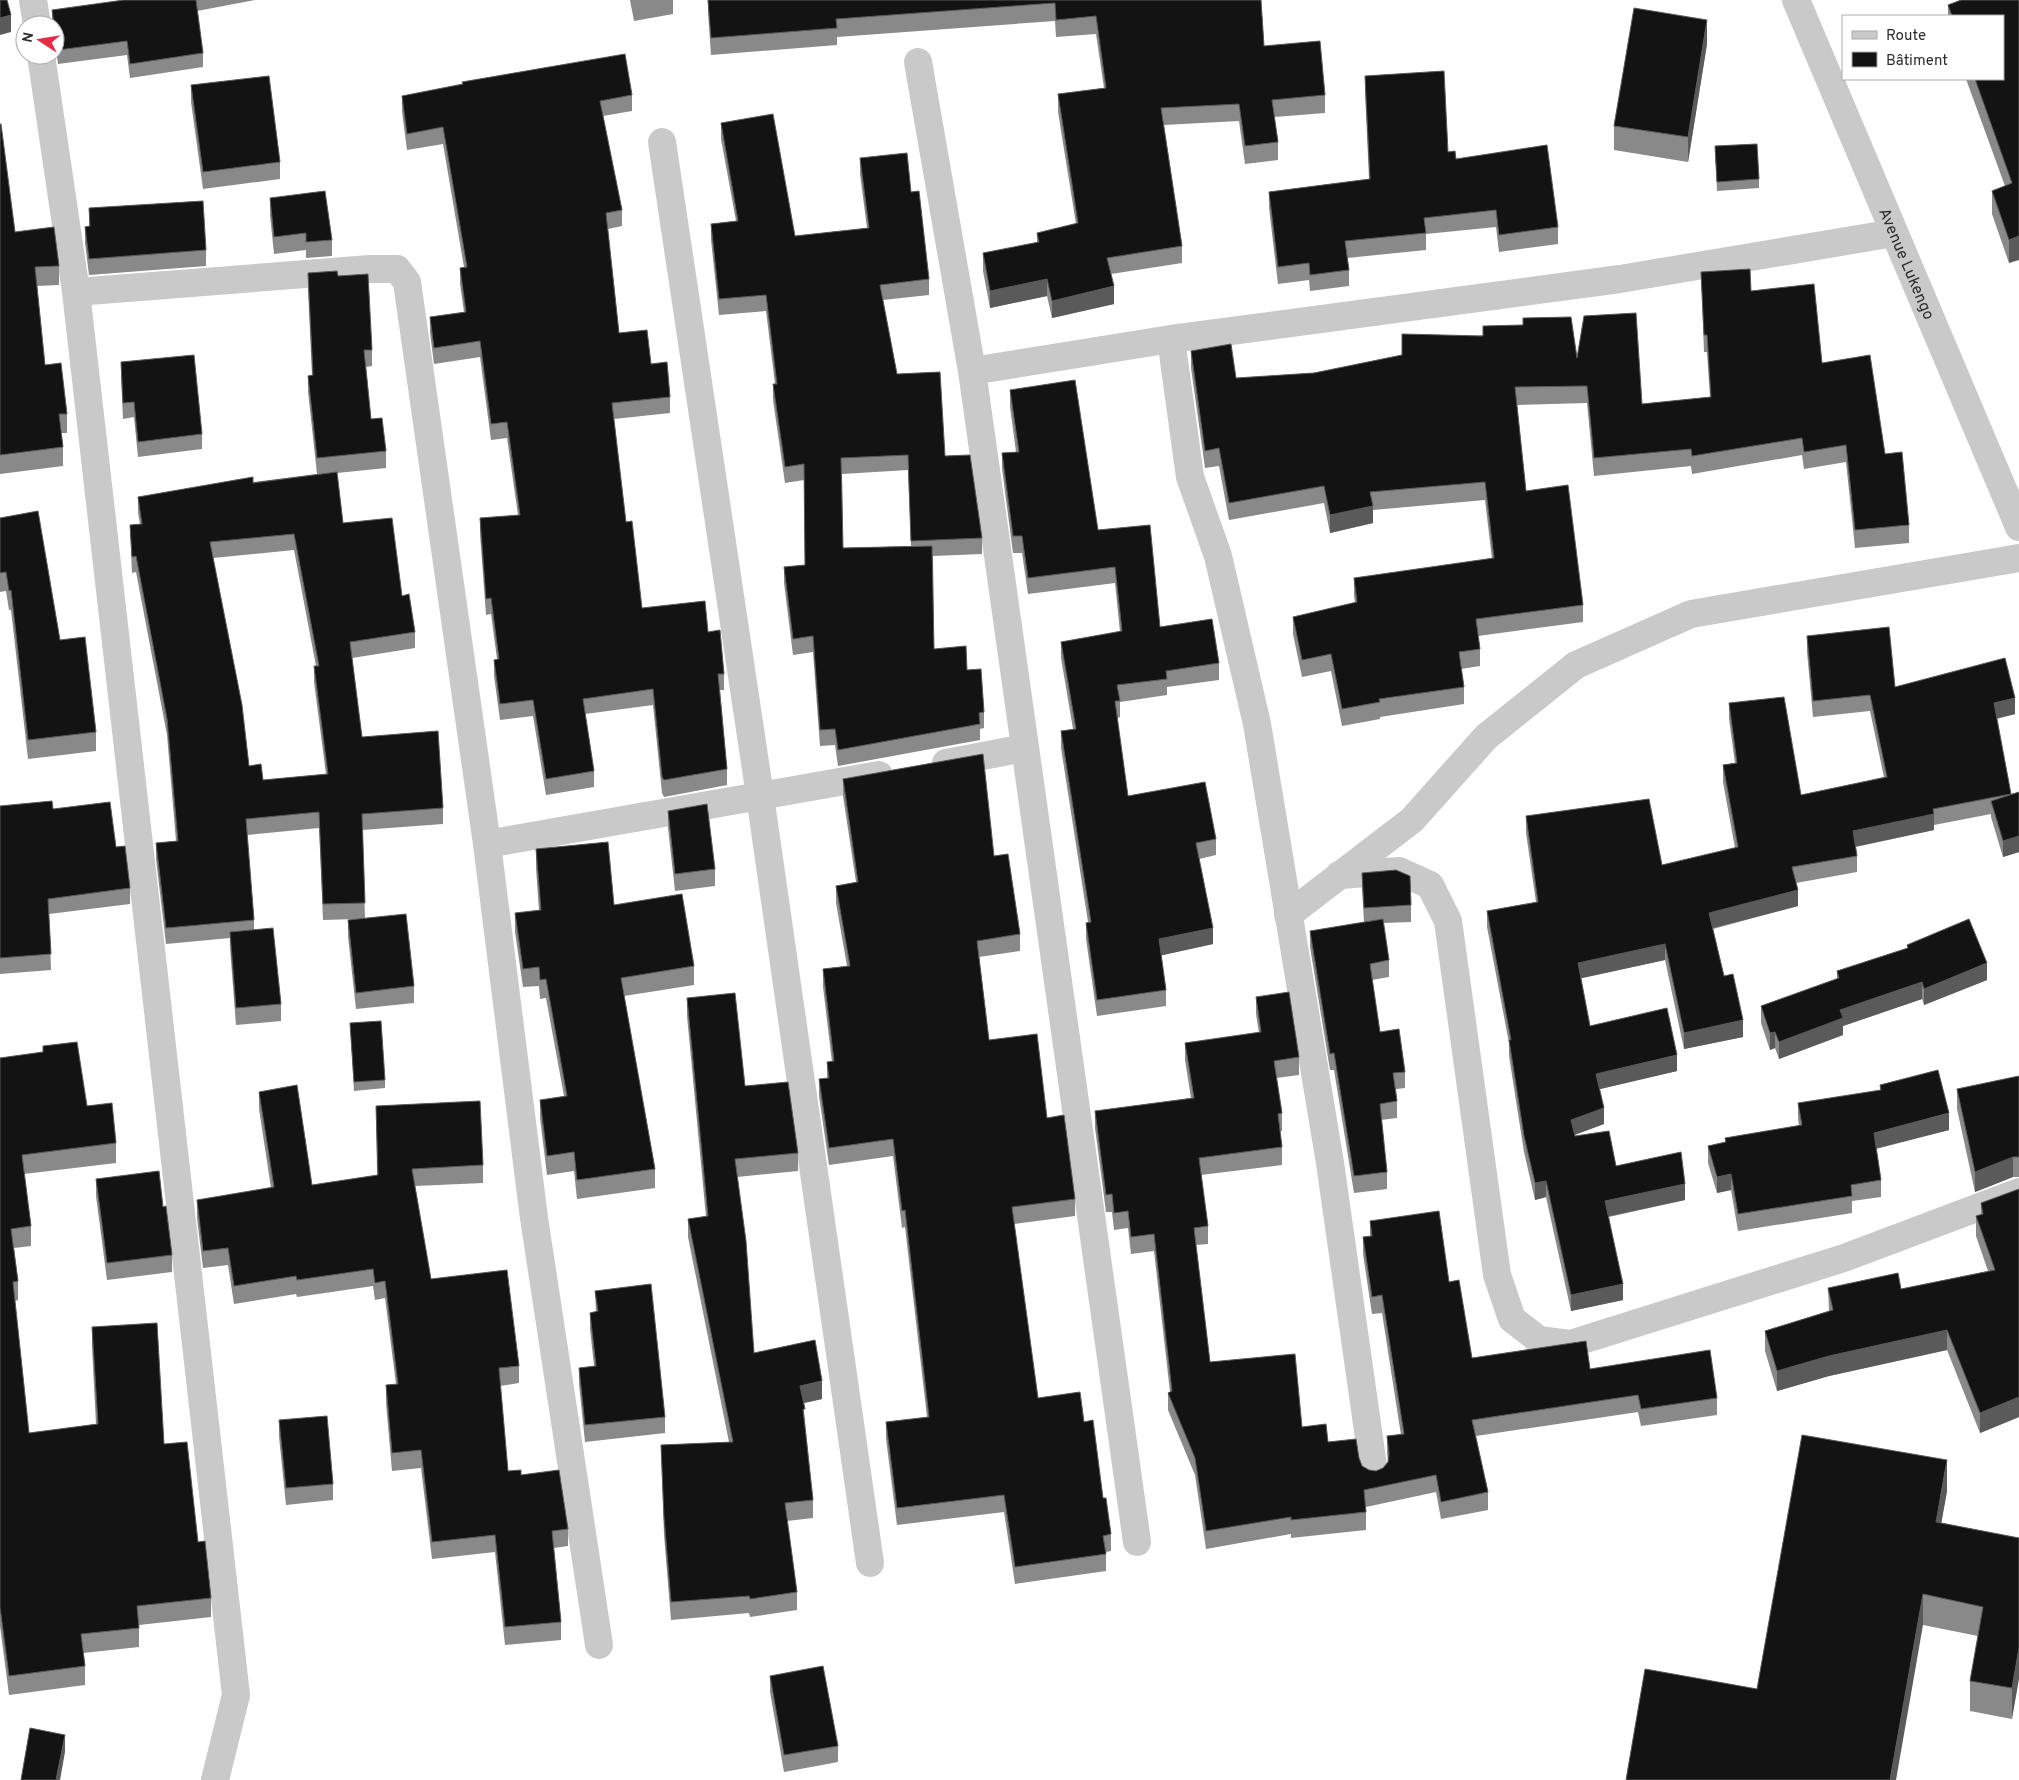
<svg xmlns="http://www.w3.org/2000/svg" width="2019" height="1780" font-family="Overpass,sans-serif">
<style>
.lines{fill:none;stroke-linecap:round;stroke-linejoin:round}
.street{stroke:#c9c9c9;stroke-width:28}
.wall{fill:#898989;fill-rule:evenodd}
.shaded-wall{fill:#5a5a5a}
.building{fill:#131313;stroke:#5a5a5a;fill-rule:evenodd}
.labels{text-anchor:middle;stroke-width:5;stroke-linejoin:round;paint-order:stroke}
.street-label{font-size:16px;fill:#2c2c2c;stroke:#fff}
</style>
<rect width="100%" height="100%" fill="#fff"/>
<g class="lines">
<!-- street -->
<g class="street">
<polyline points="33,0 37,25"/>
<path id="s1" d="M1796,0L2019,527"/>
<polyline points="41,55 76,292 236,1695 215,1780"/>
<polyline points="918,62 972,371 1137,1542"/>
<polyline points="662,142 760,796 870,1563"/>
<polyline points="76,292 370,269 397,269 407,282 487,844 534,1218 599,1645"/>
<polyline points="1171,339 1190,477 1218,556 1257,724 1330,1163 1374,1473"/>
<polyline points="972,371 1171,339 1620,279 1894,233"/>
<polyline points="946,763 1025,748"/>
<polyline points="487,844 879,775"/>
<polyline points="1339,875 1399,871 1430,885 1448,921 1497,1275 1512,1319 1539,1340 1570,1344 1844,1258 2019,1192"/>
<polyline points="1288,915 1412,820 1486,737 1576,665 1691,614 2019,558"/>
</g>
</g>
<!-- wall -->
<g class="wall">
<polygon points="124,0 255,0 197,11 203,53 203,67 130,78 127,55 58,64 55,43 55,25 52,25 52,10"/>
<polygon points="630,0 673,0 673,14 634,21"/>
<polygon points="708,0 1261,0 1264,46 1325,95 1325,113 1274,117 1278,142 1278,160 1245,164 1239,121 1164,125 1182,246 1182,263 1111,274 1114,304 1052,318 1047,296 990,308 983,271 983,253 1037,243 1037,233 1076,224 1058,112 1058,94 1104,88 1096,34 1056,37 1055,21 837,37 837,45 711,55 708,12"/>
<polygon points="2019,0 2009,263 1992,214 1992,191 2005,186 1966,79 2003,79 2003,16 1948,16 1948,5"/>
<polygon points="1707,44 1688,162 1614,150 1614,126"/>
<polygon points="1365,76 1456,159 1558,227 1558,244 1499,252 1496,227 1426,234 1426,250 1347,258 1349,270 1349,286 1310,291 1309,280 1278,284 1269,208 1269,192 1369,179 1365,92"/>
<polygon points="191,85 280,162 280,179 203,189 191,102"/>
<polygon points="632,95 632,111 603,116 622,210 622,226 608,229 619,333 651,364 670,397 670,413 614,419 626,522 642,608 708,632 724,674 724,690 720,690 727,769 727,785 664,797 662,793 653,705 585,714 594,771 594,787 546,795 533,716 500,720 494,676 494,660 497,659 491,614 486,615 480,534 480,518 518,515 507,438 491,440 480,357 434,364 430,333 430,317 464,312 460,284 460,268 464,267 443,144 407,150 402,112 402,96"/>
<path d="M721,123L795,236L867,228L860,174V158L911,192L929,279V295L883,300L897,374L945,456L982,538V554L933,556L934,649L967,670L984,712V728L980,729V740L838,766L835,745L820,746L813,652L793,655L784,583V567L805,565L804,480L785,483L773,400V384H775L766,311L719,315L711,240V224L736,221L721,139ZM908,470L911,546L843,548L842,474Z"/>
<polygon points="0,124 15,232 59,266 59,285 37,286 45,365 67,414 67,433 61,433 63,447 63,466 0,474"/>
<polygon points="1715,146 1759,179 1759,188 1717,191"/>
<polygon points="270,198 332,240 332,256 306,258 306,250 274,254 270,215"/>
<polygon points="89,208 206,250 206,266 89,275 85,243 85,227 89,226"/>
<polygon points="1701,272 1751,291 1822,363 1885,454 1909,525 1909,543 1855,548 1846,462 1804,469 1802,455 1692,474 1691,466 1594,476 1587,403 1517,405 1526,491 1583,605 1583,622 1478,636 1480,649 1480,666 1461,669 1464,687 1464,704 1380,717 1380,719 1342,726 1331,671 1302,677 1293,634 1293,617 1355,603 1354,595 1354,578 1492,559 1485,500 1373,510 1373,523 1330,533 1324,503 1229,520 1219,466 1205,468 1191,368 1191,351 1236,378 1314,373 1402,355 1523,325 1523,318 1577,358 1642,404 1710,397 1707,352 1704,352"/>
<path d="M308,273L338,276L372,350V366L366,367L371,419L386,451V468L337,473L343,523L402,596L415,632V648L352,658L362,737L443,808V824L362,830L365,918L414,986V1003L356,1009L348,937V920L357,919L323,920L319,828L247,835L254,920V930L281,1004V1021L236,1025L230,948V938L166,944L156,859V843L176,841L167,735L136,572L132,573L130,525L140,524L138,513V497L317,474L308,392V376L312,375L308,290ZM294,550L316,666H314V682L326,774L263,780L249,766L213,558Z"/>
<polygon points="121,362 202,434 202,449 138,457 134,417 123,419 121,377"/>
<polygon points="1010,390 1160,627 1219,663 1219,680 1167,687 1167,695 1120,702 1120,717 1117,718 1128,796 1216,839 1216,855 1199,859 1213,944 1161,955 1166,990 1166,1006 1097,1016 1086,939 1086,923 1088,922 1061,748 1061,731 1073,729 1061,658 1061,642 1120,632 1115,583 1028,594 1022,553 1013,553 1002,469 1002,453 1016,452 1010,407"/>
<polygon points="0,518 60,640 96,732 96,751 28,759 11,610 9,610 6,591 0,592"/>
<polygon points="1807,636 1895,687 2015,714 1997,719 2011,794 2019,792 2019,852 2003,857 1991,817 1991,814 1934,825 1934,830 1856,847 1857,856 1857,872 1796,883 1798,906 1713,929 1724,976 1743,1037 1684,1049 1665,960 1581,978 1590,1026 1677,1071 1600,1089 1604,1124 1575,1135 1575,1136 1616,1166 1685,1200 1609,1217 1623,1300 1571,1311 1546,1197 1535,1200 1524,1152 1509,1056 1509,1043 1487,927 1487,911 1536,902 1526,833 1526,816 1662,865 1735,848 1723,782 1723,765 1735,763 1729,719 1729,703 1801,795 1884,777 1870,711 1813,717 1807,652"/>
<polygon points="843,779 994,856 1020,934 1020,951 979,957 989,1040 1047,1118 1075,1199 1075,1216 1014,1224 1038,1398 1084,1422 1111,1534 1111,1551 1106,1552 1106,1571 1015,1584 1004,1512 897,1525 886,1439 886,1422 927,1417 905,1227 902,1228 893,1156 829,1165 819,1096 819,1079 827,1079 827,1062 832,1062 823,987 823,969 847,966 836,903 836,886 856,882 843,796"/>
<polygon points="0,806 53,809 116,847 130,888 130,904 49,914 51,970 0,974"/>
<polygon points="668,811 715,869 715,886 675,891 668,828"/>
<polygon points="536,849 614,905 694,966 694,985 624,996 655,1169 655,1188 577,1199 574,1171 547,1175 540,1118 540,1100 564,1096 546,998 540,999 539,986 523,987 515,932 515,913 539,911 536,868"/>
<polygon points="1362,873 1411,905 1411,922 1383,923 1389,960 1389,977 1372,980 1380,1032 1405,1072 1405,1088 1396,1089 1397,1101 1397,1118 1381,1120 1387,1172 1387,1189 1354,1193 1334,1070 1330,1070 1310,947 1310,931 1364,922 1362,889"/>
<polygon points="1907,945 1987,980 1924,1005 1922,999 1843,1026 1843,1035 1779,1059 1775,1048 1770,1050 1761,1023 1761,1006 1837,979 1837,971 1907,948"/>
<polygon points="1256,997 1299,1057 1299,1075 1276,1078 1282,1113 1282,1131 1280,1131 1282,1147 1282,1165 1201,1175 1208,1226 1208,1244 1196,1245 1210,1362 1302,1427 1328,1442 1359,1458 1362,1466 1369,1470 1376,1471 1383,1468 1388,1462 1387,1453 1387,1436 1401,1435 1382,1313 1372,1314 1363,1254 1363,1237 1370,1236 1370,1221 1449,1282 1472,1358 1590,1369 1717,1398 1717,1415 1641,1426 1638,1412 1476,1436 1488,1492 1488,1510 1441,1519 1436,1492 1366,1507 1366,1530 1291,1538 1291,1534 1206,1549 1195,1475 1168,1410 1168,1393 1170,1392 1154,1251 1131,1254 1128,1228 1114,1230 1112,1212 1106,1212 1095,1128 1095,1111 1191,1098 1185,1060 1185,1043 1259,1033 1256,1014"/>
<polygon points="687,998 745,1086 798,1153 798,1171 737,1177 754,1353 822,1399 803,1403 805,1422 813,1500 813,1518 787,1521 797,1592 797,1610 750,1617 749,1613 671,1620 664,1535 661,1445 729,1442 688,1237 688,1219 706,1217 687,1016"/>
<polygon points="350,1023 385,1080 385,1088 354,1091"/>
<polygon points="43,1046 116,1143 116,1163 24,1174 31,1226 31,1246 14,1248 18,1281 18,1300 15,1301 29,1433 96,1424 92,1347 92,1327 164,1444 198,1542 211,1598 211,1617 139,1625 139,1647 83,1653 85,1666 85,1685 9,1695 0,1626 0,1058 43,1052"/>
<polygon points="2019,1076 2019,1177 2013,1177 1975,1192 1957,1109 1957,1089"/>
<polygon points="1880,1085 1949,1130 1876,1149 1881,1180 1881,1197 1852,1201 1852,1213 1738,1231 1731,1190 1717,1193 1708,1163 1708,1146 1725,1142 1725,1138 1799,1126 1798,1119 1798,1103 1880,1091"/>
<polygon points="259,1092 312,1185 377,1175 376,1106 483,1165 483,1183 415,1186 431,1279 519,1366 519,1383 500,1386 508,1471 521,1475 568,1529 568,1546 554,1548 561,1622 561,1640 505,1645 495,1552 432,1559 421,1468 392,1471 386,1403 386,1385 396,1384 385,1298 375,1300 373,1286 297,1297 296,1294 234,1304 228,1265 203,1268 197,1218 197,1200 271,1188 259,1109"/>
<polygon points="96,1179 163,1207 172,1255 172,1272 107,1280 96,1196"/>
<polygon points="2019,1189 2019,1417 1980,1433 1947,1350 1829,1376 1777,1391 1765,1351 1765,1331 1829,1311 1828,1288 1901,1289 1988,1271 1976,1236 1976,1216 1981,1215 1981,1203"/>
<polygon points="595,1291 665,1417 665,1433 585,1442 579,1384 579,1368 594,1366 590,1329 590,1313 596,1312"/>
<polygon points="279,1420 333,1484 333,1500 286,1505 279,1437"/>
<polygon points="1947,1491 1941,1523 2019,1538 2012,1719 1970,1711 1970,1681 1978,1636 1923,1625 1757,1689"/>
<polygon points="770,1676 838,1746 838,1762 784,1772 770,1692"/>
</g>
<!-- shaded-wall -->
<g class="shaded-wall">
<polygon points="11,15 11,32 0,35 0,18"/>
<polygon points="1707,20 1707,44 1688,162 1688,137"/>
<polygon points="2019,236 2019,260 2009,263 2009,240"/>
<polygon points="1047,279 1047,296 990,308 990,291"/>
<polygon points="1114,286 1114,304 1052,318 1052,301"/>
<polygon points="1373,506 1373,523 1330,533 1330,515"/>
<polygon points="2015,698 2015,714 1994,719 1994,703"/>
<polygon points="1934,814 1934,830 1853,847 1853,831"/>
<polygon points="2019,836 2019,852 2003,857 2003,841"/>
<polygon points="1798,890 1798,906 1709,929 1709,913"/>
<polygon points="1213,928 1213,944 1159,956 1159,939"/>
<polygon points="1665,944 1665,960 1578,979 1578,963"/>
<polygon points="1987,963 1987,980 1924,1005 1924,989"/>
<polygon points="1922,982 1922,999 1843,1026 1843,1035 1779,1059 1779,1042 1840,1010"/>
<polygon points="1743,1020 1743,1037 1684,1049 1684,1033"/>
<polygon points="1775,1032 1775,1048 1770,1050 1770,1033"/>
<polygon points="1677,1055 1677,1071 1596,1090 1596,1074"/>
<polygon points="1604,1108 1604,1124 1571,1136 1571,1120"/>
<polygon points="1949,1113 1949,1130 1874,1149 1874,1133"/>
<polygon points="2013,1157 2013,1177 1975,1192 1975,1172"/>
<polygon points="1731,1174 1731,1190 1717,1193 1717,1177"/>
<polygon points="1546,1181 1546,1197 1535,1200 1535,1183"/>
<polygon points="1685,1184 1685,1200 1605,1217 1605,1201"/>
<polygon points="1623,1284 1623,1300 1571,1311 1571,1295"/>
<polygon points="1947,1330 1947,1350 1829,1376 1777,1391 1777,1371 1829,1356"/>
<polygon points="822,1381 822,1399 800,1404 800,1386"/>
<polygon points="2019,1397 2019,1417 1980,1433 1980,1413"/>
<polygon points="1947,1460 1947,1491 1936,1553 1936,1522"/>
<polygon points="1923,1594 1923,1625 1896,1780 1890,1780"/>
<polygon points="2019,1648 2019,1679 2012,1719 2012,1688"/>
<polygon points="65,1735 65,1752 60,1780 56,1780"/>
</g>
<!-- building -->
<g class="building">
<polygon points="0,0 7,0 11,15 0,18"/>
<polygon points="124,0 196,0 203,53 130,64 127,41 58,50 52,10"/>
<polygon points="708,0 1261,0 1264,46 1320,41 1325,95 1272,100 1278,142 1245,146 1239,104 1161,108 1182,246 1107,258 1114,286 1052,301 1047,279 990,291 983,253 1039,242 1037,233 1078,223 1058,94 1106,88 1096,16 1056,20 1055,3 836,19 837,28 711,38"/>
<polygon points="1961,0 2019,0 2019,236 2009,240 1992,191 2012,183 1975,79 2003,79 2003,16 1952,16 1948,5"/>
<polygon points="1634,8 1707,20 1688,137 1614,126"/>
<polygon points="625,54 632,95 600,101 622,210 606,213 619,333 647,330 651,364 667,362 670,397 612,403 626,522 632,521 642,608 705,601 708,632 720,630 724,674 718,674 727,769 664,780 662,777 653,689 583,699 594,771 546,779 533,700 500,704 494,660 499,659 491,598 486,599 480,518 520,515 507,422 491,424 480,341 434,348 430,317 466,312 460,268 467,267 443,127 407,134 402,96 463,84 462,82"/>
<polygon points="1444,71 1448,152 1455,151 1456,159 1547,145 1558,227 1499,235 1496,210 1424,218 1426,233 1345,241 1349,270 1310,275 1309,263 1278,267 1269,192 1370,179 1365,76"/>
<polygon points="269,76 280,162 203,172 191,85"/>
<polygon points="773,114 795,236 869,228 860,158 907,153 911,192 919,191 929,279 880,285 897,374 940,372 945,456 970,455 982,538 911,541 908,455 841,458 843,548 932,546 934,649 966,646 967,670 981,669 984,712 979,713 980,724 838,750 835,729 820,730 813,636 793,639 784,567 805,565 804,464 785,467 773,384 777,384 766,295 719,299 711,224 738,221 721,123"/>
<polygon points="0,124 1,124 15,232 54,227 59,266 35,267 45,365 61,363 67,414 59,414 63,447 0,455"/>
<polygon points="1757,144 1759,179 1717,182 1715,146"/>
<polygon points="325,191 332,240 306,242 306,233 274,237 270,198"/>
<polygon points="203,201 206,250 89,259 85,227 90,226 89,208"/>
<polygon points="1750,269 1751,291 1814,284 1822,363 1870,355 1885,454 1902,452 1909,525 1855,530 1846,445 1804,452 1802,438 1692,456 1691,449 1594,458 1587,386 1515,387 1526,491 1568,485 1583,605 1476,619 1480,649 1459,652 1464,687 1379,699 1380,702 1342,709 1331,654 1302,660 1293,617 1357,602 1354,578 1494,558 1485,482 1370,492 1373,506 1330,515 1324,486 1229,503 1219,448 1205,451 1191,351 1231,344 1236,378 1314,373 1402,355 1402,334 1483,336 1483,326 1523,325 1523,318 1571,317 1577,358 1584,316 1636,313 1642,404 1711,397 1707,335 1704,335 1701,272"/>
<polygon points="337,271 338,276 368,274 372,350 364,350 371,419 382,418 386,451 317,458 308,376 313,375 308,273"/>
<polygon points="194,355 202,434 138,442 134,402 123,403 121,362"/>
<polygon points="1075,380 1098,530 1150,525 1160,627 1212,619 1219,663 1166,671 1167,679 1117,685 1120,701 1115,701 1128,796 1205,782 1216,839 1196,843 1213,928 1159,939 1166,990 1097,1000 1086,923 1091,922 1061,731 1076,729 1061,642 1122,631 1115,567 1028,578 1022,536 1013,536 1002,453 1019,452 1010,390"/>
<path d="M337,472L343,523L392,518L402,596L409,594L415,632L350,642L362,737L438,731L443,808L362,814L365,903L323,904L319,812L246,819L254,920L166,928L156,843L178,841L167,719L136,556L132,557L130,525L142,524L138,497L253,477V483ZM294,534L319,666H314L328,774L263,780L261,764L249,766L242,705L210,542Z"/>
<polygon points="38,511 60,640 85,637 96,732 28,740 11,590 9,591 6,572 0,573 0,518"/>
<polygon points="1889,627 1895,687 2005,658 2015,698 1994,703 2011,794 1933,809 1934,814 1853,831 1857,856 1792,867 1798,890 1709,913 1724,976 1733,974 1743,1020 1684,1033 1665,944 1578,963 1590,1026 1667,1008 1677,1055 1596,1074 1604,1108 1571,1120 1575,1136 1609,1131 1616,1166 1681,1152 1685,1184 1605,1201 1623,1284 1571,1295 1546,1181 1535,1183 1524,1136 1509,1040 1511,1040 1487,911 1538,902 1526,816 1649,799 1662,865 1738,847 1723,765 1737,763 1729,703 1784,697 1801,795 1887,777 1870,695 1813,701 1807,636"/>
<polygon points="983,754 994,856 1008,854 1020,934 977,941 989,1040 1037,1034 1047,1118 1064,1115 1075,1199 1012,1207 1038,1398 1080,1392 1084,1422 1093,1420 1103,1498 1106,1498 1111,1534 1103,1536 1106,1554 1015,1567 1004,1495 897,1508 886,1422 929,1417 905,1210 902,1211 893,1139 829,1148 819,1079 829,1078 827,1062 834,1061 823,969 850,966 836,886 858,882 843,779"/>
<polygon points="2019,792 2019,836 2003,841 1991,801"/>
<polygon points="52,801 53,809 110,802 116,847 125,846 130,888 48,899 51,954 0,958 0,806"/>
<polygon points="707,804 715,869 675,874 668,811"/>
<polygon points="608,842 614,905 682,894 694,966 621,978 655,1169 577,1180 574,1152 547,1156 540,1100 567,1096 546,979 540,980 539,967 523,969 515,913 541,910 536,849"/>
<polygon points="1396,870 1410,876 1411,905 1364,908 1362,873"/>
<polygon points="406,914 414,986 356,993 348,920"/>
<polygon points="1383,919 1389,960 1370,964 1380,1032 1399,1029 1405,1072 1393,1073 1397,1101 1380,1104 1387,1172 1354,1176 1334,1053 1330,1054 1310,931"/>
<polygon points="1969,919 1987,963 1924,989 1922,982 1840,1010 1843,1018 1779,1042 1775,1032 1770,1033 1761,1006 1839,978 1837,971 1908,948 1907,945"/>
<polygon points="273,928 281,1004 236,1008 230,932"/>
<polygon points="1289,992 1299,1057 1274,1061 1282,1113 1278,1114 1282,1147 1199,1158 1208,1226 1194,1228 1210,1362 1295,1354 1302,1427 1326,1424 1328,1442 1356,1439 1359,1458 1362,1466 1369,1470 1376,1471 1383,1468 1388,1462 1389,1454 1387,1436 1404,1434 1382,1295 1372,1297 1363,1237 1372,1236 1370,1221 1439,1211 1449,1282 1459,1280 1472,1358 1586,1341 1590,1369 1710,1350 1717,1398 1641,1409 1638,1395 1472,1420 1488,1492 1441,1502 1436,1475 1364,1490 1366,1512 1291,1520 1291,1517 1206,1531 1195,1458 1168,1393 1172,1391 1154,1234 1131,1237 1128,1211 1114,1213 1112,1194 1106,1195 1095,1111 1194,1098 1185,1043 1261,1032 1256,997"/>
<polygon points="735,993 745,1086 788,1082 798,1153 735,1159 746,1241 754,1353 815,1340 822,1381 800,1386 805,1409 803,1409 813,1500 785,1503 797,1592 750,1599 749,1596 671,1602 664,1517 661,1445 733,1442 688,1219 708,1216 687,998"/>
<polygon points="381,1021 385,1080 354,1082 350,1023"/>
<polygon points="77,1042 87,1106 112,1103 116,1143 22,1155 31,1226 11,1229 18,1281 13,1282 29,1433 98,1424 92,1327 157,1323 164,1444 187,1442 198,1542 205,1541 211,1598 137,1606 139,1628 81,1634 85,1666 9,1676 0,1607 0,1058 43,1052 43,1046"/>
<polygon points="1938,1070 1949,1113 1874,1133 1881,1180 1851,1185 1852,1196 1738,1214 1731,1174 1717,1177 1708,1146 1726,1142 1725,1138 1802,1125 1798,1103 1881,1090 1880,1085"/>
<polygon points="2019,1076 2019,1157 2013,1157 1975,1172 1957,1089"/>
<polygon points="297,1085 312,1185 378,1175 376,1106 480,1101 483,1165 412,1169 431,1279 507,1270 519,1366 499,1368 508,1471 521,1470 521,1475 559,1470 568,1529 552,1531 561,1622 505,1627 495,1535 432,1542 421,1450 392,1453 386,1385 398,1384 385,1281 375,1283 373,1269 297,1280 296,1276 234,1286 228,1248 203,1251 197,1200 274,1187 259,1092"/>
<polygon points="159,1171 163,1207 166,1206 172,1255 107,1263 96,1179"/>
<polygon points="2019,1189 2019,1397 1980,1413 1947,1330 1829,1356 1777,1371 1765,1331 1833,1310 1828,1288 1898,1273 1901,1289 1995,1270 1976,1216 1983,1214 1981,1203"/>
<polygon points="651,1284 665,1417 585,1425 579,1368 596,1366 590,1313 598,1311 595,1291"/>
<polygon points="327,1416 333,1484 286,1488 279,1420"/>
<polygon points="1802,1435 1947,1460 1936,1522 2019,1538 2019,1648 2012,1688 1970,1681 1983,1607 1923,1594 1890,1780 1626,1780 1645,1669 1757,1689"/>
<polygon points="823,1666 838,1746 784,1755 770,1676"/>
<polygon points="30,1728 65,1735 56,1780 21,1780"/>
</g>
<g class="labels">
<!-- street labels -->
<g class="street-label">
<text dy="6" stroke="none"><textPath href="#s1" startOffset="286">Avenue Lukengo</textPath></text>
</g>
</g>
<!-- legend -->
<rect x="1842" y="15" width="162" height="65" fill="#ffffff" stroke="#ababab"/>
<rect x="1852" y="31" width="25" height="8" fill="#c9c9c9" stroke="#ababab"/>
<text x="1886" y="40" font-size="15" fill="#2c2c2c">Route</text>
<rect x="1852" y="52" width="25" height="15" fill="#131313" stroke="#ababab"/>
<text x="1886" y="65" font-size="15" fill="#2c2c2c">Bâtiment</text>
<!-- north arrow -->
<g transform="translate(40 40) rotate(282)"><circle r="24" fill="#ffffff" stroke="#ababab"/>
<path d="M0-4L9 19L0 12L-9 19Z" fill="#e72a45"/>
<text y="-8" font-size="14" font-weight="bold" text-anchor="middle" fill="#2c2c2c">N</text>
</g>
</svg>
